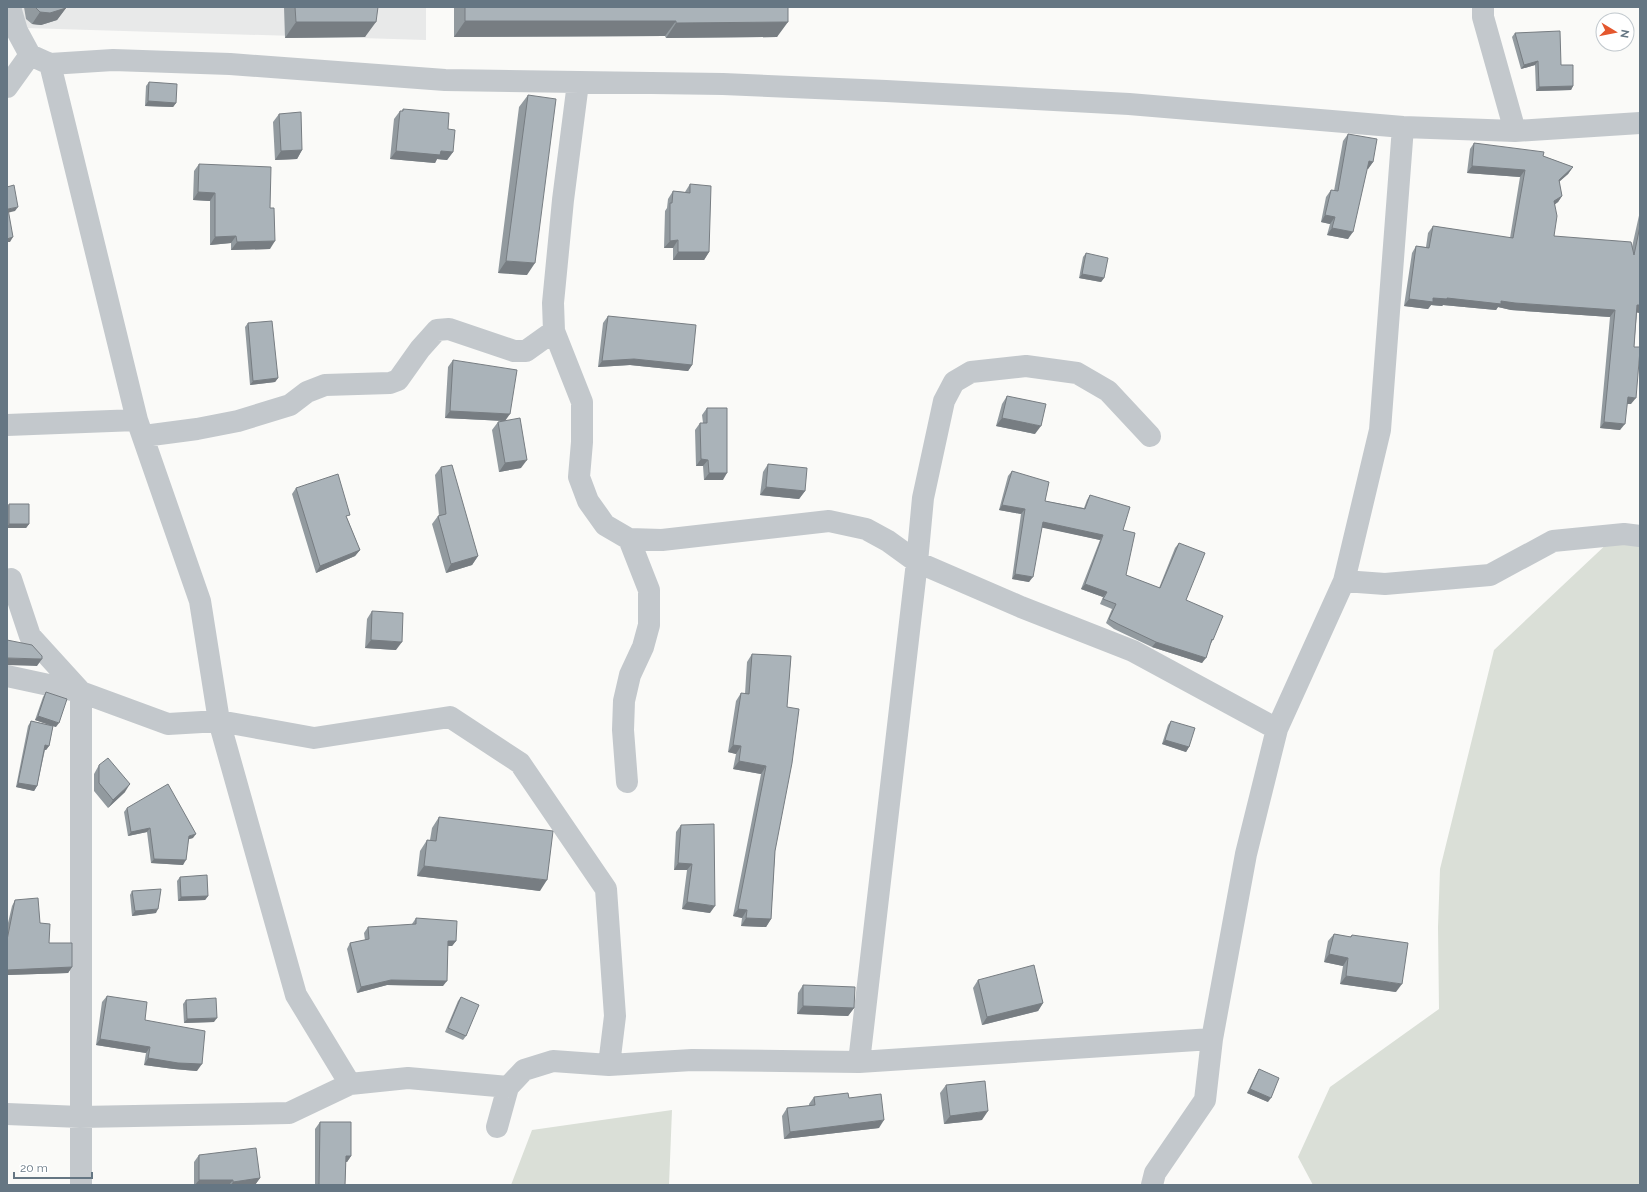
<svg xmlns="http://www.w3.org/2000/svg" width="1647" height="1192" viewBox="0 0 1647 1192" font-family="Raleway,sans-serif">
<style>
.built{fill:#e8e9e9}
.green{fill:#dadfd7}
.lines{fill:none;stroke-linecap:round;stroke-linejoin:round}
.minor{stroke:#c3c8cc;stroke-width:22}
.wall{fill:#929a9f}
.shaded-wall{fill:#777d82}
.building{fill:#aab3b9;stroke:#777d82}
</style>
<rect width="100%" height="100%" fill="#fafaf8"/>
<!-- built -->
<path class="built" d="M19 7H426V40L25 28Z"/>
<!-- green -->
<path class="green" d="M1640 539V1185H1313L1298 1157 1330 1087 1439 1009 1438 927 1440 869 1494 650 1611 540Z
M672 1110 669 1185H511L532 1130Z"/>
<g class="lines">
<!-- minor -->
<path class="minor" d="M10 7 17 31 30 55 50 64 113 60 230 64 445 80 723 84 886 91 1129 104 1403 127 1515 131 1640 123
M1483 7V17L1515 131
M50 64 137 420 200 601 219 721 296 995 350 1084
M578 83 563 200 553 303 554 331 582 402V442L579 477 588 501 605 525 629 539 662 540 829 521 866 529 888 541 917 562 1021 607 1133 651 1277 729
M7 87 30 55
M7 425 137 420
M144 436 197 429 238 421 290 405 307 392 325 385 390 383 398 380 420 349 437 330 449 329 514 351H526L554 331
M1150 436 1108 391 1077 373 1026 366 971 372 954 382 944 401 923 498 917 562 859 1062 1212 1039
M1344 581 1385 584 1490 575 1553 541 1624 534 1640 536
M7 676 81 692 30 636 11 579
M627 782 623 730 624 701 630 675 643 647 649 625V590L629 539
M7 1114 80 1117 289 1113 350 1084 408 1078 508 1087
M497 1127 508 1087 524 1070 553 1061 609 1065 692 1060 859 1062
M81 1185V692L168 724 219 721 314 738 450 717 520 763 606 889 615 1016 609 1065
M1152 1185 1155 1173 1205 1100 1212 1039 1246 854 1277 729 1344 581 1380 430 1403 127"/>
</g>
<!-- wall -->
<path class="wall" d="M24 7H65L66 8 57 20 41 25 32 24 26 19Z
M284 7H378L365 37 285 38Z
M454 7H788L777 37 666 38 665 36 454 37Z
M1515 33 1561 65 1573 86 1571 90 1536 91 1535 65 1521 69 1512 37Z
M149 82 176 103 173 107 145 106 146 86Z
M528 95 527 275 498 273 519 107Z
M403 109 448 129 453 152 447 160 437 159 435 163 390 159 394 119 400 111H402Z
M279 114 302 150 297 159 275 160 273 122Z
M1348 134 1373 162 1368 169H1367L1348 239 1327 235 1330 224 1321 222 1326 197 1331 190 1334 191 1343 141Z
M1474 143 1543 156 1573 167 1568 174 1559 182 1562 196 1558 202 1555 204 1554 236 1632 247 1640 211V313L1637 312 1634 347 1631 404H1627L1620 430 1600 428 1610 317 1511 310 1498 307 1496 310 1443 305 1442 306 1431 305 1428 309 1404 306 1412 253 1416 246 1426 247 1428 233 1433 226 1510 238 1520 177 1467 173 1470 149Z
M199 164 270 208V249L231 250V243L210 245V201L193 200 194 171Z
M690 184 709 252 704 260H673V248H664L665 211 667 208 668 199 673 191 685 192Z
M1086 253 1104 278 1101 282 1079 278 1083 257Z
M608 316 692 365 688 371 630 365 598 367 603 323Z
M248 323 278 378 275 382 250 385 245 327Z
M453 360 505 421 521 468 499 472 492 430 498 422 504 421 445 418 448 367Z
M1007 396 1035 434 996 426 1002 404Z
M707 408 723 480H704L703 466H696L695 430 700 423H703L702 415Z
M768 464 805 491 799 499 760 495 763 472Z
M441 467 478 556 472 565 446 573 432 524 438 516H439L435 475Z
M1012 471 1045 501 1084 508 1087 500 1090 495 1123 530 1126 575 1159 588 1175 548 1179 543 1186 600 1213 640 1210 645 1202 663 1152 647 1114 629 1106 623 1112 609 1100 604 1103 597 1081 589 1100 540 1042 527 1029 582 1012 579 1021 514 999 510 1008 476Z
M296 488 347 518 360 550 355 556 316 573 292 494Z
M9 504 29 524 26 528H7V507Z
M372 611 396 650 365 648 367 619Z
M752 654 791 656 775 851 771 919 766 927 741 926 742 918 733 916 761 774 733 769 736 754 728 752 736 701 741 693 745 694 747 662Z
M46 692 56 727 53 726 49 746 46 750H45L37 786 34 791 16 787 28 726 31 721 49 725 35 720 43 697Z
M1171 721 1189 747 1186 752 1162 744 1168 725Z
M99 765 125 792 108 808 94 791V774Z
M127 808 193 838 188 839 183 865 151 863 147 832 128 836 124 812Z
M439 817 540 891 417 876 420 851 427 840H430L432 828Z
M681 825 710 913 682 909 687 870H674L676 832Z
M180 877 208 896 205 900 178 901 177 881Z
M132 891 156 913 132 916 130 895Z
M15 900 40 923 49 943 72 967 68 973 7 975V927L12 906Z
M416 918 456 941 452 946H448L443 986 387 985 357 993 347 949 350 943 365 940 364 933 368 927 412 925V924Z
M1334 934 1350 937 1352 935 1396 992 1340 984 1343 966 1324 962 1328 941Z
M978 980 1043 1003 1038 1011 982 1025 973 988Z
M803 985 854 1008 848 1016 797 1014 798 993Z
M107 996 145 1020 197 1071 174 1069 144 1065 146 1053 96 1045 102 1002Z
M461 997 466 1036 463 1040 445 1032 458 1001Z
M186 1000 214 1022 184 1023 183 1004Z
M1259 1069 1268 1102 1247 1093 1256 1074Z
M946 1085 982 1120 944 1124 940 1093Z
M814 1097 849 1098 879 1128 784 1139 782 1116 787 1108 809 1106V1104Z
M320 1122 351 1156 347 1162H346L345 1185H315V1129Z
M199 1155 260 1178 255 1185H194V1162Z"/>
<!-- shaded-wall -->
<path class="shaded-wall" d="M66 8 57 20 41 25 32 24 40 12Z
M465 21H676L665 36 454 37Z
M296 22H376L365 37 285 38Z
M788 22 777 37 666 38 676 23Z
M1538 61 1535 65 1521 69 1524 65Z
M1573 86 1571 90 1536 91 1539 87Z
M148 101 176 103 173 107 145 106Z
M302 150 297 159 275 160 281 151Z
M396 151H441L453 152 447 160 437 159 435 163 390 159Z
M1369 161 1373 162 1368 169 1364 168Z
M1472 166 1525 170 1520 177 1467 173Z
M1573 167 1568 174 1554 186 1559 180Z
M198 192 215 193 210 201 193 200Z
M1562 196 1558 202 1550 208 1554 201Z
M18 207 15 211 7 213 8 209Z
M1325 215 1335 217 1330 224 1321 222Z
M1332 228 1353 232 1348 239 1327 235Z
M236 236 231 243 210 245 215 237Z
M13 237 10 242H7V239Z
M678 240 673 248H664L670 241Z
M275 241 270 249 231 250 237 242Z
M678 252H709L704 260H673Z
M506 261 535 263 527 275 498 273Z
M1082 274 1104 278 1101 282 1079 278Z
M1433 298H1447L1501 301 1615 310 1610 317 1511 310 1498 307 1496 310 1443 305 1442 306 1431 305 1428 309 1404 306 1409 299Z
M1637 305H1640V313L1632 312Z
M634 359 692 365 688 371 630 365 598 367 602 361Z
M278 378 275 382 250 385 253 381Z
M1628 397 1636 398 1631 404H1623Z
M450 411 510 414 505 421 445 418Z
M1002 418 1041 426 1035 434 996 426Z
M1604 422 1625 424 1620 430 1600 428Z
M701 459 708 460 703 466H696Z
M527 460 521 468 499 472 505 463Z
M709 473H727L723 480H704Z
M766 487 805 491 799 499 760 495Z
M1002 505 1025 509 1021 514 999 510Z
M1043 522 1103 535 1100 540 1039 527Z
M9 524H29L26 528H7V526Z
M360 550 355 556 316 573 320 566Z
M478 556 472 565 446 573 451 564Z
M1015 574 1033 577 1029 582 1012 579Z
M1085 584 1107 592 1103 597 1081 589Z
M371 640 402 642 396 650 365 648Z
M1156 642 1206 658 1202 663 1152 647Z
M7 658 42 659 37 666 7 665Z
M38 716 59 723 56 727 35 720Z
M1165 740 1189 747 1186 752 1162 744Z
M45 745 49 746 46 750H43Z
M733 745 741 746 736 754 728 752Z
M739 761 766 766 761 774 733 769Z
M18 783 37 786 34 791 16 787Z
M130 784 125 792 108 808 113 800Z
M150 828 147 832 128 836 131 832Z
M196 834 193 838 186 840 189 836Z
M154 859 186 860 183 865 151 863Z
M678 863 692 864 687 870H674Z
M424 866 547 880 540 891 417 876Z
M208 896 205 900 178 901 181 897Z
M687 902 715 906 710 913 682 909Z
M158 909 156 913 132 916 135 911Z
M738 909 747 910 742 918 733 916Z
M746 918 771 919 766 927 741 926Z
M448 941H456L452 946H445Z
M1329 954 1348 958 1343 966 1324 962Z
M72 967 68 973 7 975V970Z
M1346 976 1402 984 1396 992 1340 984Z
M391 980 447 981 443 986 387 985 357 993 361 987Z
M1043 1003 1038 1011 982 1025 987 1017Z
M803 1006 854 1008 848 1016 797 1014Z
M217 1018 214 1022 184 1023 187 1019Z
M100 1039 150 1047 146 1053 96 1045Z
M148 1058 202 1064 197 1071 174 1069 144 1065Z
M1250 1089 1271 1098 1268 1102 1247 1093Z
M988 1111 982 1120 944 1124 950 1116Z
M884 1120 879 1128 784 1139 790 1132Z
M346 1156H351L347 1162H341Z
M260 1178 255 1185H231L233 1182Z
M199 1180H233L229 1185H195Z"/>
<!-- building -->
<path class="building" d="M35 7H65L66 8 50 13 40 12Z
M295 7H378L376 22H296Z
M465 7H788V22L676 23V21H465Z
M1560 31 1561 65H1573V86L1539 87 1538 61 1524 65 1515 33Z
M149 82 177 84 176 103 148 101Z
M528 95 556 99 535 263 506 261Z
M403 109 449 113 448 129 455 130 453 152 441 151 440 155 396 151 400 111H403Z
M301 112 302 150 281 151 279 114Z
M1348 134 1377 139 1373 162 1369 161 1353 232 1332 228 1335 217 1325 215 1331 190 1338 191Z
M1474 143 1544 152 1543 156 1573 167 1559 180 1562 196 1554 201 1557 216 1554 236 1631 242 1634 255 1640 226V305H1637L1634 347H1640V350L1636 398 1628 397 1625 424 1604 422 1615 310 1515 303 1501 301V304L1447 298V299L1433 298V302L1409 299 1416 246 1429 248 1433 226 1513 238 1525 170 1472 166Z
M199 164 271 167 270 208H274L275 241 237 242 236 236 215 237V193L198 192Z
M690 184 711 186 709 252H678V240L670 241V203H672L673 191 690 193Z
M14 185 18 207 8 209 13 237 7 239V187Z
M1086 253 1108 258 1104 278 1082 274Z
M608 316 696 325 692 365 634 359 602 361Z
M272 321 278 378 253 381 248 323Z
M453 360 517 370 510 414 450 411Z
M1007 396 1046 404 1041 426 1002 418Z
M707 408H727V473H709L708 460 701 459 700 423H707Z
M520 418 527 460 505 463 498 422Z
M768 464 807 468 805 491 766 487Z
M452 465 478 556 451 564 438 516 446 514 441 467Z
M1012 471 1049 482 1045 501 1085 509 1090 495 1130 507 1123 530 1135 533 1126 575 1160 588 1179 543 1205 553 1186 600 1223 616 1213 640 1212 639 1206 658 1156 642 1118 624 1109 619 1116 604 1103 599 1107 592 1085 584 1103 535 1043 522 1033 577 1015 574 1025 509 1002 505Z
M338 474 350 515 346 516 360 550 320 566 296 488Z
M9 504H29V524H9Z
M372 611 403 613 402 642 371 640Z
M7 640 32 645 42 656V659L7 658Z
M752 654 791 656 787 707 799 709 792 763 775 851 771 919 746 918 747 910 738 909 766 766 739 761 741 746 733 745 741 693 749 694Z
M46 692 67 699 59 723 38 716Z
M31 721 53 726 49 746 45 745 37 786 18 783Z
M1171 721 1195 728 1189 747 1165 740Z
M108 758 130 784 113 800 99 783V765Z
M168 784 196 834 189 836 186 860 154 859 150 828 131 832 127 808Z
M439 817 553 831 547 880 424 866 427 840 436 841Z
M714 824 715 906 687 902 692 864 678 863 681 825Z
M207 875 208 896 181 897 180 877Z
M161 889 158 909 135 911 132 891Z
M38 898 40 923 50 924 49 943H72V967L7 970V940L15 900Z
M416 918 457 921 456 941H448L447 981 391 980 361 987 350 943 369 939 368 927 416 924Z
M1334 934 1351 937 1352 935 1408 943 1402 984 1346 976 1348 958 1329 954Z
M1034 965 1043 1003 987 1017 978 980Z
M803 985 855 987 854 1008 803 1006Z
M107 996 147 1002 145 1020 205 1031 202 1064 178 1063 148 1058 150 1047 100 1039Z
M461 997 479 1005 466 1036 448 1028Z
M216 998 217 1018 187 1019 186 1000Z
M1259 1069 1279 1078 1271 1098 1250 1089Z
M985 1081 988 1111 950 1116 946 1085Z
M848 1093 849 1098 881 1094 884 1120 790 1132 787 1108 815 1105 814 1097Z
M320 1122H351V1156H346L345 1185H319Z
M256 1148 260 1178 233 1182V1180H199V1155Z"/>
<!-- border -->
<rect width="1647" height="1192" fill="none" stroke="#657683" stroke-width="16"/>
<!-- north arrow -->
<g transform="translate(1615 32) rotate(100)"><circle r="19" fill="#ffffff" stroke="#c1c8cd"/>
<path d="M0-3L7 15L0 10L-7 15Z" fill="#e4572e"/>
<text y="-6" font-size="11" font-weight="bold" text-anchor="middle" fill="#657683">N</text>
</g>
<!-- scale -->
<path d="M14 1172v6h78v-6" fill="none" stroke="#657683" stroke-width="2"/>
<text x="20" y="1172" font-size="12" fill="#657683" stroke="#ffffff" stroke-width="3" paint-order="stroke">20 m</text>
</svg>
